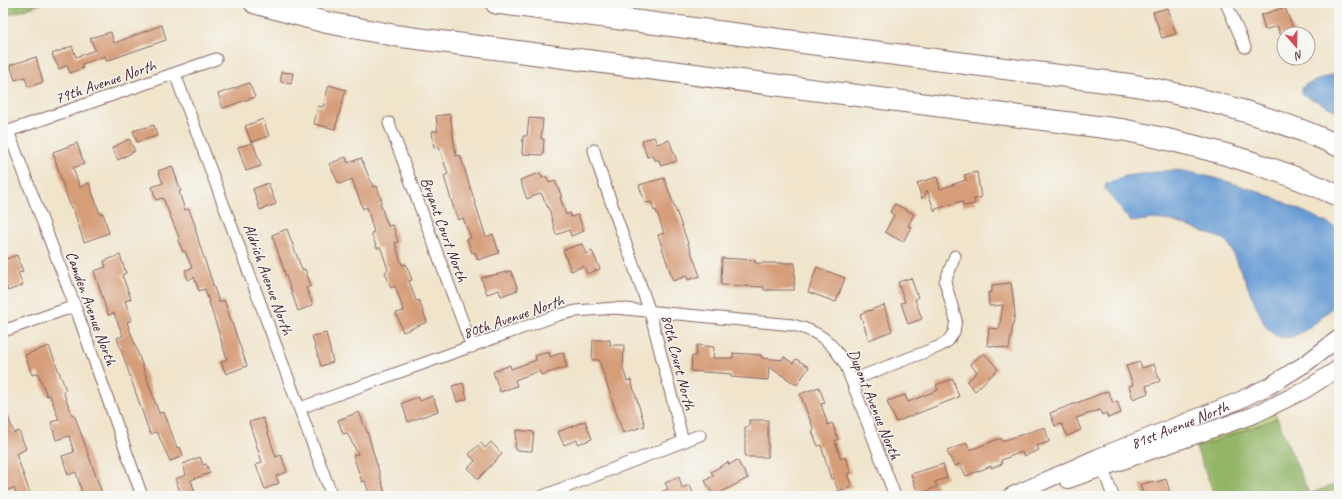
<svg xmlns="http://www.w3.org/2000/svg" width="1342" height="499" viewBox="0 0 1342 499" font-family="Caveat,sans-serif">
<style>
.green{fill:#bad378;stroke:#827952}
.forest{fill:#93b568;stroke:#6e6a4a}
.water{fill:#699cd4;stroke:#5a5e80}
.building{fill:#d69d79}
.lines{fill:none;stroke-linecap:round;stroke-linejoin:round}
.street-casing{stroke:#846463;stroke-width:13}
.secondary-casing{stroke:#846463;stroke-width:18}
.highway-casing{stroke:#846463;stroke-width:23}
.street{stroke:#fff;stroke-width:11}
.secondary{stroke:#fff;stroke-width:16}
.highway{stroke:#fff;stroke-width:21}
.labels{text-anchor:middle;stroke-width:3;stroke-linejoin:round;paint-order:stroke}
.street-label{font-size:16px;fill:#4a1f2b;stroke:#f6f6f2}
</style>
<rect width="100%" height="100%" fill="#f6f6f2"/>
<filter id="ink" filterUnits="userSpaceOnUse"><feTurbulence type="fractalNoise" baseFrequency=".025" numOctaves="2"/><feDisplacementMap in="SourceGraphic" scale="8" xChannelSelector="R" yChannelSelector="G"/><feConvolveMatrix kernelMatrix="1 2 1 2 8 2 1 2 1" color-interpolation-filters="sRGB"/></filter>
<filter id="wash" filterUnits="userSpaceOnUse"><feTurbulence type="fractalNoise" baseFrequency=".012" numOctaves="4" result="noise"/><feDisplacementMap in="SourceGraphic" scale="16" xChannelSelector="R" yChannelSelector="G"/><feGaussianBlur stdDeviation="0.9" result="paint"/><feColorMatrix in="noise" values="0 0 0 0 0 0 0 0 0 0 0 0 0 0 0 0 0 1.4 0 .05"/><feComposite in="paint" operator="in"/></filter>
<g filter="url(#wash)">
<rect width="100%" height="100%" fill="#f0e4cb"/>
<!-- green -->
<path class="green" d="M1274 411 1277 418 1196 448 1193 441Z"/>
<!-- forest -->
<path class="forest" d="M3 3H44L3 17Z
M1277 418 1309 494 1339 483V496H1215L1196 448Z"/>
<!-- water -->
<path class="water" d="M1339 72V112L1302 94V88L1305 85Z
M1173 170C1189 171 1202 175 1218 179 1261 190 1300 209 1339 229V301C1319 320 1283 360 1263 321L1230 246 1224 239 1172 221 1153 219 1131 222 1105 189 1106 184 1125 176Z"/>
<g id="blocks">
<!-- building -->
<path class="building" d="M1285 7 1295 34H1280L1277 26 1265 30 1261 15Z
M1168 8 1176 34 1162 38 1153 12Z
M162 25 166 40 106 61 105 56 82 64 83 68 70 73 67 65 59 69 52 54 72 46 76 57 95 50 90 38 111 32 114 43Z
M36 57 43 82 28 87 25 77 15 80 10 65Z
M281 72 293 73 291 84 281 82Z
M249 83 255 97 223 108 218 94Z
M329 85 346 90 335 129 314 124 318 106 323 107Z
M450 114 456 156 460 155 486 237 493 234 499 253 478 260 475 252 472 253 467 239 471 238 463 218 458 220 452 203 444 176 448 174 439 147 434 148 432 131H438L436 116Z
M529 118 543 119 541 139H544L543 155 522 154 523 136H527Z
M263 119 269 136 251 142 245 126Z
M154 125 157 136 137 142 133 131Z
M654 137 657 144 669 140 677 161 661 166 659 160H654L652 155 647 157 642 140Z
M129 139 135 151 118 160 112 148Z
M77 143 84 164 73 168 80 187 89 183 100 214 103 213 109 233 84 242 73 208H71L63 185 53 152Z
M253 143 261 166 246 171 238 147Z
M346 157 348 163 361 158 373 187 377 186 382 202 380 203 388 226 393 225 398 242 395 243 402 265 406 264 412 280 409 281 416 301 419 300 427 322 403 332 396 313 404 311 395 286 391 288 385 272 388 270 381 248H377L371 233 374 232 367 207 363 209 352 179 339 184 329 164Z
M172 166 181 191 179 192 185 210 189 209 196 228H195L200 246 219 302 224 300 247 366 226 374 221 362 227 359 205 289 199 291 194 277 188 280 185 270 192 268 185 251 183 252 178 240H180L163 198 156 200 152 187 163 183 158 171Z
M977 172 981 198 974 199 975 204 963 206 962 201 936 209 935 212 927 190 922 199 917 183 937 177 940 189 966 180 964 175Z
M540 173 542 178 547 177 549 183 555 181 562 197H560L566 215 570 213 571 217 578 215 584 231 571 236 569 230 556 235 550 212 541 193 527 199 520 180Z
M664 178 700 276 688 280 687 276 673 281 658 235 664 233 656 210 654 211 651 202 645 203 639 185Z
M268 183 276 204 260 210 253 189Z
M895 204 914 214 908 226 911 227 903 242 885 232 894 215 890 212Z
M287 229 302 270 305 269 311 286 306 288 313 305 298 311 272 235Z
M582 244 586 254 592 251 600 269 587 274 584 266 571 271 563 250Z
M17 255 23 272 18 273 23 285 8 291 3 278V260Z
M120 255 126 273 122 275 131 299 125 301 132 320 127 322 159 413 164 412 177 448 180 447 183 456 170 461 157 432 150 434 117 338 123 336 114 313 108 315 94 271 106 267 104 261Z
M722 258 755 260V263H795L794 290H764V287L721 285Z
M817 267 845 278 836 302 808 292Z
M511 271 518 290 501 296 499 290 487 294 481 278Z
M911 278 918 298 915 300 922 319 908 324 901 303 905 302 898 282Z
M1011 283 1015 313 1009 349 987 345 989 328 999 329 1003 305 989 306 988 293 992 292V285Z
M884 305 892 331 869 340 860 314Z
M326 333 333 362 321 366 312 336Z
M593 340H610V345H624L623 368 627 381 631 380 645 426 623 433 599 360H592Z
M697 345 714 347 713 358H733V353L761 355 762 358 782 360 784 357 793 363 796 359 809 367 797 385 769 367 768 380 731 377V374L691 371 692 356H696Z
M49 346 66 390 63 391 72 415 74 414 103 496H83L76 472 68 475 62 456 74 452 69 436 56 440 51 422 59 420 50 395 47 396 38 373 32 375 25 355Z
M549 352 550 357 563 352 567 367 541 375 539 371 515 380 517 386 500 392 493 372 510 365 511 369 536 360 535 356Z
M984 353 998 369 975 391 967 382 977 372 970 364Z
M1140 362 1142 368 1154 364 1160 381 1146 386 1148 393 1133 399 1129 386 1133 385 1126 366Z
M953 379 959 397 896 422 887 401 905 395 908 402 938 390 936 385Z
M463 383 467 399 457 402 452 386Z
M819 387 825 403 821 404 828 425 832 423 838 439 835 441 841 459 845 457 851 473 847 474 852 487 838 491 834 478 831 479 821 445 818 446 812 431 814 430 800 394Z
M1108 391 1113 403 1117 401 1121 413 1108 418 1106 413 1102 415 1100 410 1076 418 1081 430 1067 436 1062 424 1055 426 1050 413Z
M433 396 438 411 408 422 402 403 418 397 420 401Z
M4 406 14 433 19 431 26 449 16 454 31 496H17L14 488 7 490 3 478Z
M359 412 368 434 386 496H370L365 481 362 482 353 455 358 454 347 433 343 434 338 420Z
M263 418 276 457 281 455 287 472 276 476 279 483 265 489 256 465 262 462 249 422Z
M749 420H768V457H745V427H749Z
M585 421 592 439 578 444 577 440 564 445 558 432Z
M1045 427 1049 442 1037 446 1039 450 1024 456 1022 452 1001 460 1002 464 991 468V466L966 476 960 464 954 466 947 451 967 443 970 450 1001 438 1002 441Z
M516 430 534 432 532 451 515 450Z
M491 442 502 454 478 479 468 468 475 461 469 454 481 443 485 448Z
M200 457 203 465 206 464 210 473 191 480 196 496H182L175 479 186 475 183 464Z
M737 460 748 478 714 496 705 481 714 475 711 472 728 462 729 465Z
M943 464 947 478 935 482 937 487 918 494 911 474Z
M679 477 682 488 690 485 694 496H652L668 489 665 483Z
M1166 479 1171 496H1144L1140 485 1153 481 1154 483Z"/>
</g>
</g>
<g filter="url(#ink)">
<use href="#blocks" fill-opacity="0" stroke="#846463" stroke-width="1"/>
<g class="lines">
<defs>
<path id="street" d="M1226 3 1245 47
M175 74 332 496
M389 123 472 347
M8 131 75 306 142 496
M3 133 216 59
M594 150 599 168 650 312 683 441
M3 331 75 306
M852 380 938 347 948 341 954 332 956 320 945 282 955 256
M300 408 558 315 576 311 615 308 793 325C821 332 832 342 846 366L895 496
M1100 461 1113 496
M543 496 700 435"/>
<g id="secondary">
<path d="M1068 480 1254 415 1305 390 1339 368"/>
<path id="s1" d="M1011 496 1098 457 1238 401 1269 386 1305 364 1339 338"/>
</g>
<path id="highway" d="M255 3 324 22 398 36 1124 130C1201 146 1267 163 1339 196
M496 3 1133 85C1204 98 1273 116 1339 146"/>
</defs>
<!-- street casing -->
<use href="#street" class="street-casing"/>
<!-- secondary casing -->
<use href="#secondary" class="secondary-casing"/>
<!-- highway casing -->
<use href="#highway" class="highway-casing"/>
<!-- street -->
<use href="#street" class="street"/>
<!-- secondary -->
<use href="#secondary" class="secondary"/>
<!-- highway -->
<use href="#highway" class="highway"/>
</g>
</g>
<g class="labels">
<!-- street labels -->
<g class="street-label">
<text transform="translate(105 81) rotate(-19)" y="6">79th Avenue North</text>
<text transform="translate(445 229) rotate(70)" y="6">Bryant Court North</text>
<text transform="translate(269 279) rotate(70)" y="6">Aldrich Avenue North</text>
<text transform="translate(92 308) rotate(70)" y="6">Camden Avenue North</text>
<text transform="translate(513 316) rotate(-19)" y="6">80th Avenue North</text>
<text transform="translate(679 362) rotate(76)" y="6">80th Court North</text>
<text transform="translate(875 404) rotate(68)" y="6">Dupont Avenue North</text>
<text dy="6" stroke="none"><textPath href="#s1" startOffset="183">81st Avenue North</textPath></text>
</g>
</g>
<!-- margin -->
<rect width="1342" height="499" fill="none" stroke="#f6f6f2" stroke-width="16"/>
<!-- north arrow -->
<g transform="translate(1296 46) rotate(160)"><circle r="19" fill="#f6f6f2" stroke="#b1a0a2"/>
<path d="M0-3L7 15L0 10L-7 15Z" fill="#d1495b"/>
<text y="-6" font-size="11" font-weight="bold" text-anchor="middle" fill="#4a1f2b">N</text>
</g>
</svg>
